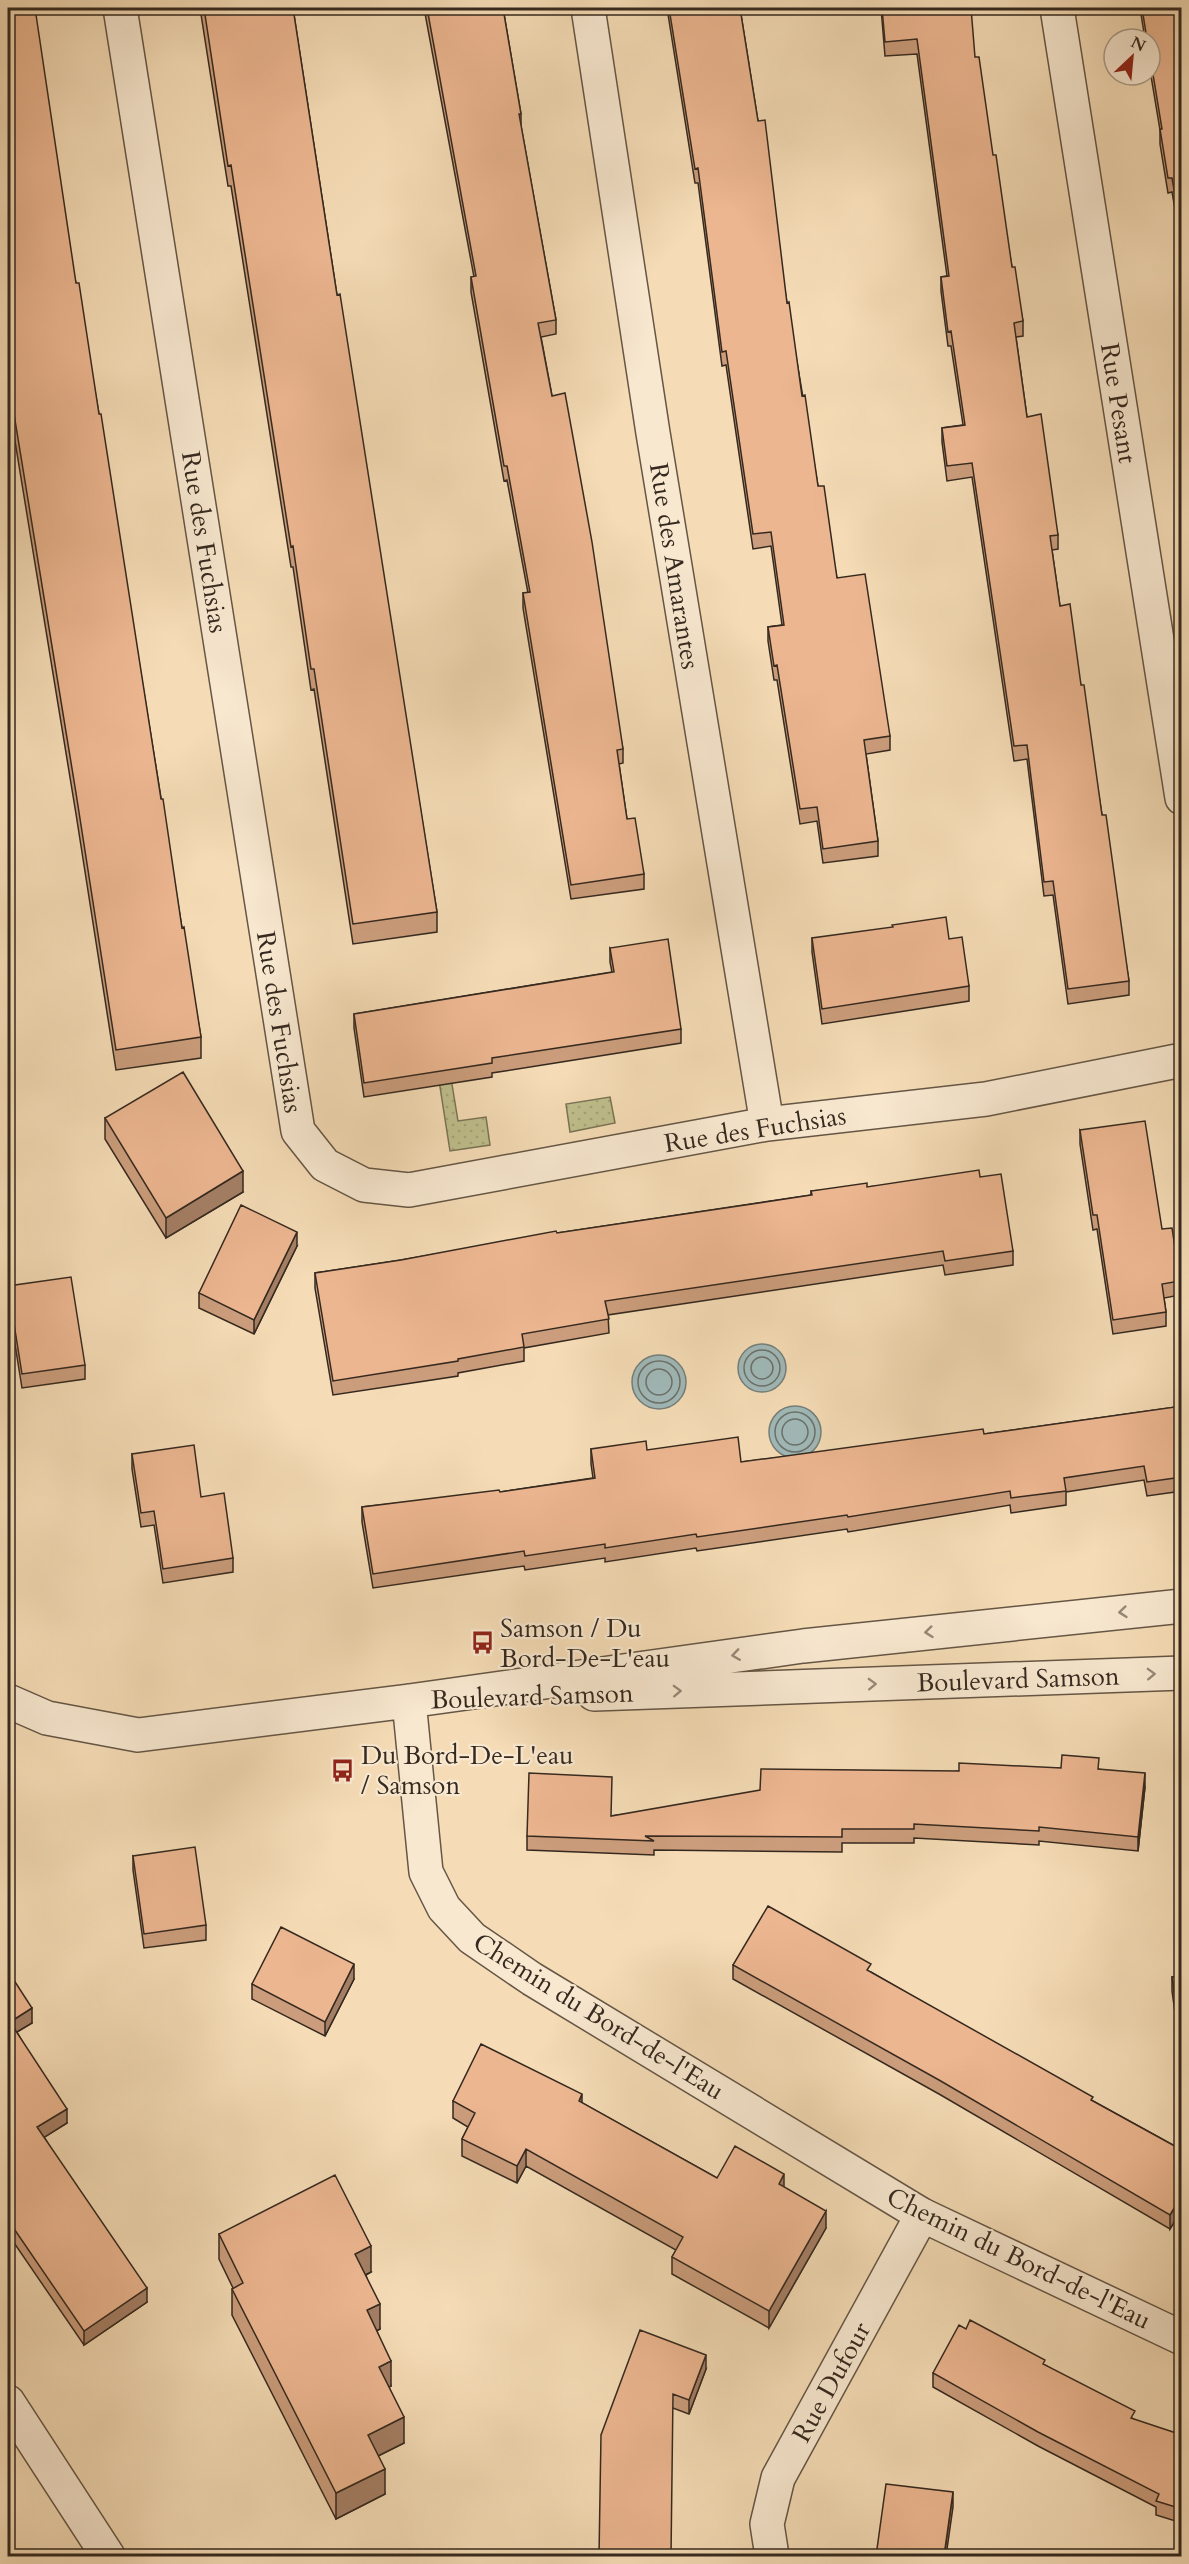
<svg xmlns="http://www.w3.org/2000/svg" width="1189" height="2564" viewBox="0 0 1189 2564" font-family="Cardo,serif">
<style>
.grass{fill:url(#grass-dots);stroke:#7a7456;stroke-width:1.5}
.water{fill:#a0b9b8;stroke:#757f7b;stroke-width:1.5}
.lines{fill:none;stroke-linecap:round;stroke-linejoin:round}
.shore{stroke:#6a716c;stroke-width:1.5}
.minor-casing{stroke:#655645;stroke-width:36}
.tertiary-casing{stroke:#655645;stroke-width:36}
.minor{stroke:#f8e8d0;stroke-width:33}
.tertiary{stroke:#f8e8d0;stroke-width:33}
.wall{fill:#cb9d7c;stroke:#35291f;stroke-width:1.5}
.shaded-wall{fill:#a57f65;stroke:#35291f;stroke-width:1.5}
.building{fill:#ecb690;stroke:#35291f;stroke-width:1.5}
.oneway{stroke:#968878}
.labels{text-anchor:middle;stroke-width:4.5;stroke-linejoin:round;paint-order:stroke}
.street-label{font-size:26px;fill:#35291f;stroke:#f8e8d0}
.poi-label{font-size:26px;fill:#35291f;stroke:#f8e8d0;text-anchor:start}
</style>
<defs>
<pattern id="grass-dots" width="8" height="8" patternUnits="userSpaceOnUse" patternTransform="scale(1.5)"><rect width="8" height="8" fill="#bfbf8c"/><path d="M2 2h.1M6 6h.1" fill="none" stroke="#a5a478" stroke-width="1.8" stroke-linecap="round"/></pattern>
</defs>
<rect width="100%" height="100%" fill="#f5dcb6"/>
<filter id="stains"><feTurbulence type="fractalNoise" baseFrequency=".00333" numOctaves="4"/><feColorMatrix values="0 0 0 0 .2 0 0 0 0 .09 0 0 0 0 .02 0 0 0 .5 -.17"/></filter>
<radialGradient id="worn" r=".72"><stop offset=".6" stop-color="#630" stop-opacity="0"/><stop offset="1" stop-color="#630" stop-opacity=".3"/></radialGradient>
<!-- grass -->
<path class="grass" d="M450 1072 458 1121 486 1117 490 1145 450 1151 438 1074Z
M610 1097 615 1123 570 1132 566 1104Z"/>
<!-- water -->
<path class="water" d="M738 1368a24 24 0 1 1 48 0a24 24 0 1 1-48 0Z
M632 1382a27 27 0 1 1 54 0a27 27 0 1 1-54 0Z
M769 1432a26 26 0 1 1 52 0a26 26 0 1 1-52 0Z"/>
<g class="lines">
<!-- shore -->
<path class="shore" d="M744 1368a18 18 0 1 1 36 0a18 18 0 1 1-36 0Z
M751 1368a11 11 0 1 1 22 0a11 11 0 1 1-22 0Z
M638 1382a21 21 0 1 1 42 0a21 21 0 1 1-42 0Z
M646 1382a13 13 0 1 1 26 0a13 13 0 1 1-26 0Z
M775 1432a20 20 0 1 1 40 0a20 20 0 1 1-40 0Z
M782 1432a13 13 0 1 1 26 0a13 13 0 1 1-26 0Z"/>
<defs>
<path id="minor" d="M120 8 298 1131 325 1165 364 1185 409 1190 767 1124 986 1099 1182 1060
M588 8 653 433 767 1124
M1057 8 1182 798
M8 2402 108 2556
M772 2556 767 2524 778 2478 922 2215"/>
<path id="tertiary" d="M594 1694 1182 1673
M8 1701 47 1718 138 1735 409 1701 803 1646 1182 1606
M409 1701 426 1872 444 1908 472 1938 532 1979 922 2215 1182 2338"/>
</defs>
<!-- minor casing -->
<use href="#minor" class="minor-casing"/>
<!-- tertiary casing -->
<use href="#tertiary" class="tertiary-casing"/>
<!-- minor -->
<use href="#minor" class="minor"/>
<!-- tertiary -->
<use href="#tertiary" class="tertiary"/>
</g>
<!-- wall -->
<path class="wall" d="M8 8 76 283 99 414 182 928 201 1037V1058L116 1070 76 814 13 429H10L8 413Z
M200 8H293L337 295 437 912V932L353 944 314 689 311 690 293 567H291L231 186H228Z
M424 8H503L521 114V126L556 320V334L541 337 552 396 623 749V763L619 764 627 819 644 874V889L571 899 523 608V593H528L507 480 504 481 471 292V277H474Z
M667 8H740L787 303 818 486 837 578 890 736V750L866 754 878 841V856L823 863 817 821 800 824 777 680H774L768 641V627L782 625 771 546 753 549 726 365 722 366 698 183H695Z
M881 8 975 57 1012 267 1023 321V336L1016 337 1027 417 1058 535V549L1052 550 1060 606 1081 685 1129 981V995L1068 1004 1053 895 1044 896 1027 759 1014 761 972 477 947 481 942 442V428L963 425 951 346H948L941 291V277L947 276 917 54 885 56Z
M1140 8H1182V248L1172 192 1168 193 1160 144V130L1150 70V39H1145Z
M812 938 949 939 969 986V1001L822 1024 812 952Z
M610 948 681 1029V1043L492 1073V1077L364 1097 354 1028V1014L612 972 610 962Z
M105 1118 243 1192 166 1238 105 1139Z
M1080 1130 1162 1229 1180 1281V1295L1164 1298 1166 1312V1326L1113 1334 1097 1229 1093 1230 1080 1144Z
M980 1177 1013 1251V1265L945 1275 943 1265 608 1315 609 1333 524 1348V1361L458 1373V1376L333 1395 315 1288V1273L401 1260 557 1233 811 1195V1191L867 1187Z
M297 1246 254 1334 199 1308V1293Z
M8 1286 85 1365V1379L22 1388 8 1301Z
M1182 1406V1491L1147 1496 1144 1480 1066 1492V1505L1011 1513 1010 1505 848 1532 847 1529 697 1551 696 1548 605 1562V1558L525 1570 524 1566 373 1588 362 1522V1507L500 1492 593 1478 591 1464V1449L647 1450 741 1462 984 1434Z
M132 1454 201 1497 233 1558V1572L163 1583 154 1525 141 1527 132 1469Z
M1061 1768 1099 1769 1145 1787 1138 1851 1039 1841V1845L914 1838V1843H842V1852L654 1850V1855L527 1850V1836L611 1816 959 1771Z
M133 1856 206 1925V1940L144 1948 133 1870Z
M733 1965 871 1972 1093 2101 1182 2150V2209L1170 2229 939 2094 733 1979Z
M8 1971 32 2023 17 2032 67 2123 44 2137 147 2302 84 2345 8 2234Z
M1182 1976V2026L1177 2027 1172 1991V1977Z
M354 1979 325 2036 252 1999V1984Z
M453 2101 582 2103 717 2178 784 2188 826 2228 769 2328 672 2274V2257L676 2250 526 2166 517 2183 462 2156V2139L468 2127 453 2118Z
M219 2234 371 2272 366 2275 380 2329 377 2331 391 2386 389 2387 404 2443 378 2456 385 2494 336 2519 232 2315V2289L233 2288 219 2259Z
M1045 2365 1135 2420 1182 2435V2523L1156 2515V2507L1038 2446 933 2387V2373Z
M706 2369 689 2414 673 2408 601 2435Z"/>
<!-- shaded-wall -->
<path class="shaded-wall" d="M243 1171V1192L166 1238V1218Z
M297 1232V1246L254 1334V1320Z
M1145 1773V1787L1138 1851V1837Z
M354 1964V1979L325 2036V2022Z
M32 2008V2023L10 2036V2022Z
M582 2094V2111L579 2101Z
M67 2109V2123L37 2142V2127Z
M526 2149V2166L517 2183V2166Z
M784 2174V2191L779 2184Z
M1182 2195V2209L1170 2229V2215Z
M826 2211V2228L769 2328V2311Z
M371 2246V2272L355 2280V2254Z
M147 2288V2302L84 2345V2331Z
M380 2304V2329L367 2336V2310Z
M706 2355V2369L689 2414V2400Z
M391 2361V2386L379 2392V2367Z
M404 2417V2443L368 2461V2435Z
M385 2469V2494L336 2519V2493Z
M953 2492V2507L946 2556H944Z"/>
<!-- building -->
<path class="building" d="M8 8H35L76 283H79L99 414H101L161 799H163L182 928 184 927 201 1037 116 1050 76 793 13 408 10 409 8 393Z
M204 8H293L337 295 340 294 437 912 353 924 314 669H311L293 546 291 547 231 165 228 166Z
M427 8H503L521 114H519L556 320 538 323 552 396 565 393 592 542 623 749 617 750 627 819 635 818 644 874 571 885 523 593 530 592 507 466H504L471 277 476 276Z
M669 8H740L758 121 765 120 787 303 789 302 802 396 805 395 818 486H824L837 578 865 574 890 736 864 740 878 841 823 849 817 807 800 809 777 665 774 666 768 627 784 625 771 532 753 534 726 351 722 352 698 168 695 169Z
M882 8H971L975 57H979L993 155H996L1012 267H1015L1023 321 1014 323 1027 417 1041 414 1058 535 1050 536 1060 606 1070 604 1081 685H1084L1102 815H1106L1129 981 1068 989 1053 881 1044 882 1027 745 1014 746 972 463 947 466 942 428 965 425 951 331 948 332 941 277 949 276 917 39 885 42Z
M1142 8H1182V234L1172 178H1168L1160 129H1162L1150 56V39H1147Z
M946 917 949 939 962 937 969 986 822 1009 812 938 893 927 892 925Z
M668 939 681 1029 492 1058V1063L364 1083 354 1014 614 972 610 948Z
M183 1072 243 1171 166 1218 105 1118Z
M1145 1121 1162 1229 1172 1228 1180 1281 1162 1284 1166 1312 1113 1320 1097 1215H1093L1080 1130Z
M979 1170 980 1177 1001 1174 1013 1251 945 1261 943 1251 605 1301 609 1319 522 1334 524 1347 458 1359V1361L333 1381 315 1273 401 1260 556 1231 557 1233 812 1195 811 1191 867 1183V1187Z
M241 1205 297 1232 254 1320 199 1293Z
M71 1277 85 1365 22 1374 8 1286Z
M1182 1406V1477L1147 1482 1144 1466 1064 1478 1066 1491 1011 1498 1010 1491 848 1517 847 1515 697 1537 696 1534 605 1548V1544L525 1556 524 1551 373 1574 362 1507 499 1490 500 1492 595 1478 591 1449 646 1441 647 1450 738 1437 741 1462 983 1429 984 1434Z
M194 1445 201 1497 224 1493 233 1558 163 1569 154 1511 141 1513 132 1454Z
M1062 1755 1099 1758 1098 1769 1145 1773 1138 1837 1039 1827V1831L914 1824V1829H842V1837L645 1836 654 1841 527 1836 529 1773 612 1777 611 1816 760 1790 761 1769 959 1771V1763L1061 1768Z
M195 1847 206 1925 144 1934 133 1856Z
M768 1906 871 1964 867 1970 1093 2097 1091 2100 1182 2150V2195L1170 2215 939 2080 733 1965Z
M281 1927 354 1964 325 2022 252 1984Z
M8 1971 32 2008 10 2022 67 2109 37 2127 147 2288 84 2331 8 2220V2167L10 2165 8 2162Z
M1182 1976V2013H1177L1172 1977Z
M481 2044 582 2094 579 2101 717 2178 735 2146 784 2174 779 2184 826 2211 769 2311 672 2257 683 2237 526 2149 517 2166 462 2139 475 2113 453 2101Z
M335 2175 371 2246 355 2254 380 2304 367 2310 391 2361 379 2367 404 2417 368 2435 385 2469 336 2493 232 2289 243 2283 219 2234Z
M970 2320 1045 2360 1043 2364 1135 2411 1131 2418 1182 2435V2509L1156 2501 1159 2494 1038 2432 933 2373 959 2325 966 2329Z
M640 2330 706 2355 689 2400 673 2394 671 2556H599L601 2435Z
M886 2484 953 2492 944 2556H876Z"/>
<!-- one-way arrows -->
<defs><path id="oneway-chevron" d="M-2-3.5L2.5 0L-2 3.5" fill="none" stroke-width="1.6" stroke-linecap="round" stroke-linejoin="round" transform="scale(1.5)"/></defs>
<g class="oneway">
<use href="#oneway-chevron" transform="translate(1123 1612) rotate(174)"/>
<use href="#oneway-chevron" transform="translate(929 1632) rotate(174)"/>
<use href="#oneway-chevron" transform="translate(736 1655) rotate(172)"/>
<use href="#oneway-chevron" transform="translate(1151 1674) rotate(-2)"/>
<use href="#oneway-chevron" transform="translate(872 1684) rotate(-2)"/>
<use href="#oneway-chevron" transform="translate(677 1691) rotate(-2)"/>
</g>
<!-- icons -->
<defs>
<symbol id="bus-bare" viewBox="-9 -9 18 18"><path d="M-5-6H5V4H4V6H2V4H-2V6H-4V4H-5ZM-3.5-4V0h7V-4ZM-3.5 1.2v1.5H-2V1.2ZM2 1.2v1.5H3.5V1.2Z" fill="#8f2418" stroke="#f8e8d0" stroke-width="2.5" paint-order="stroke"/></symbol>
</defs>
<g fill-rule="evenodd">
<use href="#bus-bare" x="466" y="1626" width="33" height="33"/>
<use href="#bus-bare" x="326" y="1754" width="33" height="33"/>
</g>
<g class="labels">
<!-- street labels -->
<g class="street-label">
<text transform="translate(1119 403) rotate(81)" y="9">Rue Pesant</text>
<text transform="translate(205 542) rotate(81)" y="9">Rue des Fuchsias</text>
<text transform="translate(675 566) rotate(81)" y="9">Rue des Amarantes</text>
<text transform="translate(280 1022) rotate(81)" y="9">Rue des Fuchsias</text>
<text transform="translate(755 1129) rotate(-9)" y="9">Rue des Fuchsias</text>
<text transform="translate(1018 1679) rotate(-2)" y="9">Boulevard Samson</text>
<text transform="translate(532 1696) rotate(-2)" y="9">Boulevard Samson</text>
<text transform="translate(599 2016) rotate(32)" y="9">Chemin du Bord-de-l'Eau</text>
<text transform="translate(1019 2258) rotate(26)" y="9">Chemin du Bord-de-l'Eau</text>
<text transform="translate(831 2382) rotate(-61)" y="9">Rue Dufour</text>
</g>
<!-- poi labels -->
<g class="poi-label">
<text x="500" y="1637">Samson / Du<tspan x="500" dy="30">Bord-De-L'eau</tspan></text>
<text x="361" y="1764">Du Bord-De-L'eau<tspan x="361" dy="30">/ Samson</tspan></text>
</g>
</g>
<!-- margin -->
<rect width="1189" height="2564" fill="none" stroke="#f5dcb6" stroke-width="30"/>
<rect x="9" y="9" width="1171" height="2546" fill="none" stroke="#35291f" stroke-width="3"/>
<rect x="15" y="15" width="1159" height="2534" fill="none" stroke="#35291f" stroke-width="1.5"/>
<!-- north arrow -->
<g transform="translate(1132 57) rotate(26)"><circle r="28" fill="#f8e8d0" stroke="#aa9c89" stroke-width="1.5"/>
<path d="M0-4.5L10 22L0 15L-10 22Z" fill="#8f2418"/>
<text y="-9" font-size="16" font-weight="bold" text-anchor="middle" fill="#35291f">N</text>
</g>
<rect width="100%" height="100%" filter="url(#stains)"/>
<rect width="100%" height="100%" fill="url(#worn)"/>
</svg>
